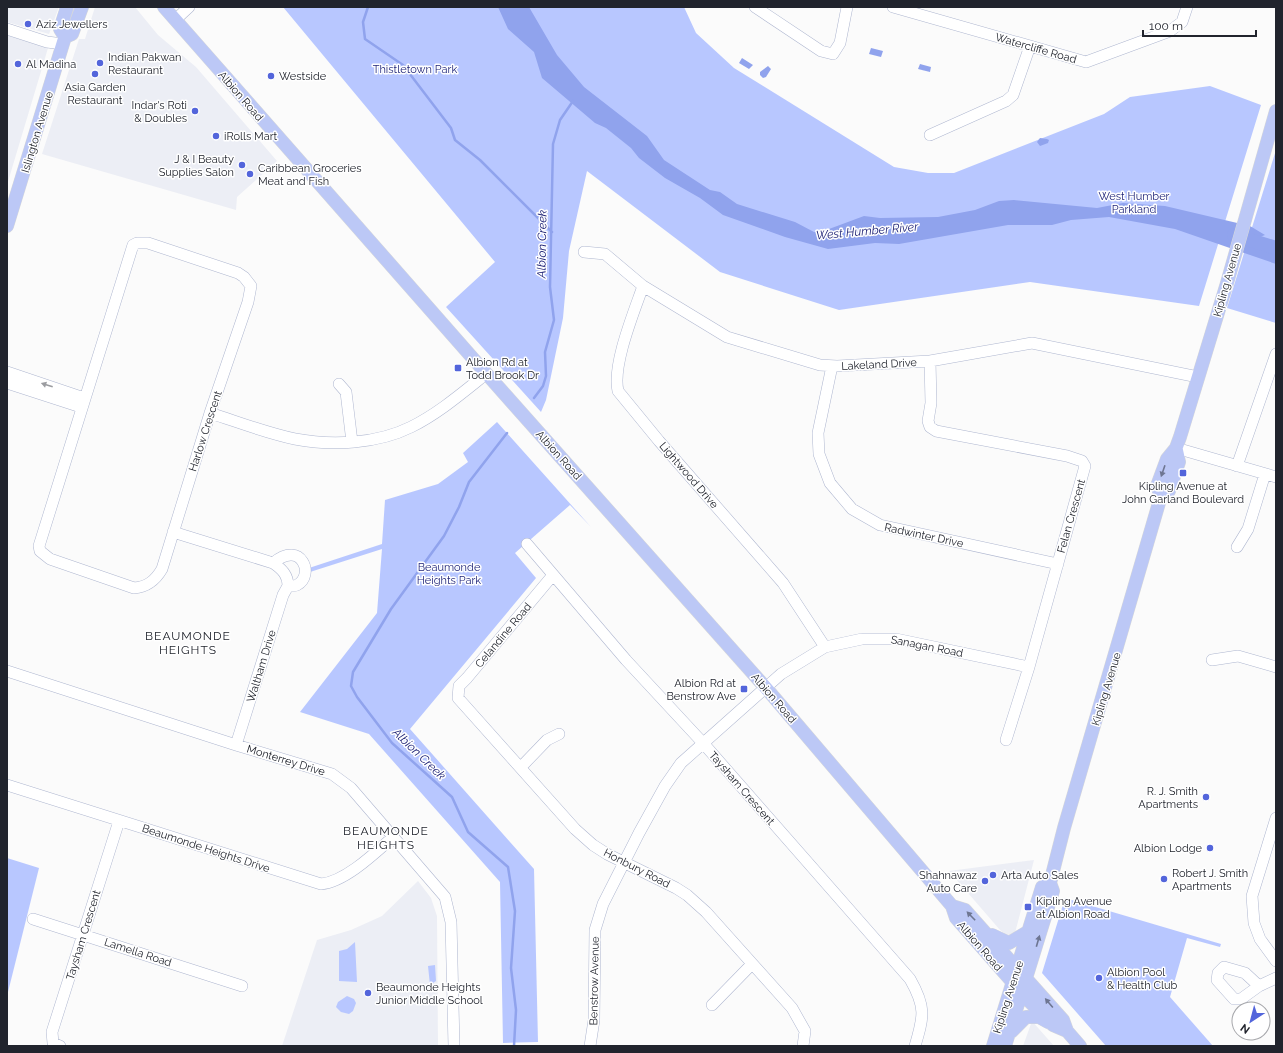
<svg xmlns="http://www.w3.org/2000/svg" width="1283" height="1053" viewBox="0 0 1283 1053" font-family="Raleway,sans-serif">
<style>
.built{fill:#eceef5}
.green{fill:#b8c7ff}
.water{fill:#90a3ed}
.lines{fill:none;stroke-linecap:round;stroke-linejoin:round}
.stream{stroke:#90a3ed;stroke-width:2.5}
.river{stroke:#90a3ed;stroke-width:14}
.minor-casing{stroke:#afb7d0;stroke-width:12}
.major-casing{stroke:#d7d8d9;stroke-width:14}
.minor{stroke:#fff;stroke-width:11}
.major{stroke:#bcc8f6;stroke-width:13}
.oneway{fill:#9b9ca0}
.oneway2{fill:#6e7692}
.poi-dot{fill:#5365db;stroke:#fff;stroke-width:1.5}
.labels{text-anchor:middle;stroke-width:3;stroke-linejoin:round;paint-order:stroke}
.poi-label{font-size:11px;fill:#21242d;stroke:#fff;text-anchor:start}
.street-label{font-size:11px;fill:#21242d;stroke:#fff}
.park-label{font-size:11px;fill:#202579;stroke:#fff}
.water-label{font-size:12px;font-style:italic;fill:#1d2175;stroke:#fff}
.neighbourhood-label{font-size:12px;letter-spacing:1px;fill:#21242d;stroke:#fff}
</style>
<rect width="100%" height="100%" fill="#fbfbfb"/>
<!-- built -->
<path class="built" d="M7 7H59L49 34 7 22Z
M95 7H135L158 35 196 67 277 161 237 197 236 210 42 154 79 39H85Z
M7 35 48 48 7 185Z
M1034 860 1015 933 1011 935H1006L1000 930 949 871Z
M418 881 431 898 437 916 438 1046H282L317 940 351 930 382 916Z
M1032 1021 1054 1046H1023Z"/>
<!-- green -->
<path class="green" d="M283 7H684L696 33 734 68 894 167 928 173H954L1104 114 1130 97 1210 86 1261 105 1199 306 1030 282 839 310 720 272 587 171 569 251 563 318 546 400 541 412 446 307 495 262Z
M1276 150V323L1227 308Z
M497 422 591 527 570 505 515 553 536 578 410 729 534 869 538 1042 503 1043 500 882 369 734 300 712 377 613 382 549 310 572 309 568 382 544 385 500 438 484 468 462 463 453Z
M7 858 39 868 7 996Z
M1065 898 1221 944 1220 947 1187 938 1170 997 1213 1046H1106L1042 973Z
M355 942 357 982 339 981V951L347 949Z
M435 965 436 981 430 985 428 966Z
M347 996 354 999 356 1003 353 1011 349 1014 341 1012 336 1007 338 1002Z"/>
<!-- water -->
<path class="water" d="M498 7H529L557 55 584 87 647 136 664 160 710 190 720 192 737 204 795 222 814 232H821L864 216 880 218 938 217 975 210 999 201 1014 200 1097 208 1123 203 1165 206 1250 226 1265 235 1252 240 1260 247 1276 253V264L1175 229 1109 217 1071 220 1052 225H1008L899 244 875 243 828 249 785 237 723 215 700 198 665 178 639 158 631 148 606 128 595 123 542 78 534 52 508 29Z
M871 48 883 51 881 57 869 54Z
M742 58 753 65 749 69 739 63Z
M920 64 931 67 930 72 918 69Z
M768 66 771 69 766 77 763 78 760 75V72Z
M1040 138 1047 139 1049 140 1048 143 1040 146 1037 142Z"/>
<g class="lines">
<!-- stream -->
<path class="stream" d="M368 7 363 22 365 39 403 65 451 128 455 140 480 160 552 232
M534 398 543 386 546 376 545 352 554 320 550 287 553 144 560 120 573 101
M507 433 469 482 459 507 444 536 391 609 353 672 351 686 357 697 392 743 452 797 468 832 508 867 515 911 511 968 516 1010 514 1046"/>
<!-- river -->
<path class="river" d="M1234 235 1276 248"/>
<defs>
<path id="minor" d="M755 7 821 51 833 54 840 43 847 7
M893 7 1086 62 1170 31 1182 22 1187 7
M175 20 189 7
M7 29 47 42 63 44
M930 135 1006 101 1013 95 1030 46
M137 243H148L238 273 244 277 251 286 248 302 210 413 162 569C155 581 147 587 134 588L50 559 40 551 39 546 133 245Z
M584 252 605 254 643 286 727 337 820 365 837 366 930 361 1032 343 1198 377
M643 286C634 312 612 365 618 391L659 441 783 583 825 647
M930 361 931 403 928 421 930 427 936 431 1067 456 1082 461 1085 466 1029 667 1006 740
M832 366 818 433 819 454 830 483 852 509 880 525 1058 564
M7 372 84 398
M7 383 81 407
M339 384 346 392 352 442
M210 413C238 422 266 433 295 439 332 446 377 444 411 427 439 413 462 393 486 374
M1176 448 1276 477
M1237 466 1276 354
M173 532 273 563C302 539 315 576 297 585 295 586 290 586 288 586L283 595 236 745
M527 544 626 660 703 743 910 979C926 1007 924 1016 915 1046
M1237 547 1248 529 1265 474
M273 563C282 569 288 575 288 586
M553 575 467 678 459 686 458 698 575 829 593 845 607 854 676 888 687 895 706 912 792 1008 805 1031 803 1046
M1212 660 1238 656 1276 667
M7 671 236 745 332 774 351 788 445 897 451 922 454 1046
M521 767 547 740 559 734
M7 785 321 884C345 882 375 853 393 837
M1276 818 1252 896 1254 923 1260 939 1276 961
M33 919 242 986
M1259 986 1245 973 1224 967 1218 973 1217 980 1234 999H1241L1259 986 1276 978
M712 1005 752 964
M60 1046 53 1043 52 1032 119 821
M590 1046 594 1020 595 930 603 904 639 833 665 786 681 763 781 674 825 647 862 639H896L1029 667"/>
<path id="major" d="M164 7 477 363 766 688 952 906 956 918 1029 1001 1053 1025 1067 1031
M65 37 60 29 67 7
M7 226 65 37 72 34 82 7
M1161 496 1169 491 1179 462 1176 448
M952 906 965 910 1063 1020 1067 1031 1080 1046
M992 935 1009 943 1029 931
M1011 1032 1026 1017H1039L1048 1022
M993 1046 1042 887 1050 883
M1005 1046 1053 891 1050 883 1064 828 1161 496 1157 486 1167 459 1176 448 1180 437 1227 283 1276 111"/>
</defs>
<!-- minor casing -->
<use href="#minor" class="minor-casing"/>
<!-- major casing -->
<use href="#major" class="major-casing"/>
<!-- minor -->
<use href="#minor" class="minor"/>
<!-- major -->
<use href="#major" class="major"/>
</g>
<!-- one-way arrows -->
<defs><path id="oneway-solid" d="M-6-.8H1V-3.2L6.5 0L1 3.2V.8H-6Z"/></defs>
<use class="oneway" href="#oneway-solid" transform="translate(47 385) rotate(-162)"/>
<g class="oneway2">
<use href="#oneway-solid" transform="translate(1163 471) rotate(109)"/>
<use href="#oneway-solid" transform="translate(971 916) rotate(-134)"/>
<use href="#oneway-solid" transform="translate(1038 941) rotate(-74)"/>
<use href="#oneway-solid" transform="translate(1049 1003) rotate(-130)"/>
</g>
<!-- markers -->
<g class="poi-dot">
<circle cx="28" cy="24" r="4"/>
<circle cx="100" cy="63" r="4"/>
<circle cx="18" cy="64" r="4"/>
<circle cx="95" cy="74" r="4"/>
<circle cx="271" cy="76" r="4"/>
<circle cx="195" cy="111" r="4"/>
<circle cx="216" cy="136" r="4"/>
<circle cx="242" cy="165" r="4"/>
<circle cx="250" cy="174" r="4"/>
<rect x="454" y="364" width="8" height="8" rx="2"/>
<rect x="1179" y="469" width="8" height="8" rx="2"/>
<rect x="740" y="685" width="8" height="8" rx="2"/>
<circle cx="1206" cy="797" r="4"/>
<circle cx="1210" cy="848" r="4"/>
<circle cx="993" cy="875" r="4"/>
<circle cx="1164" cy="879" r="4"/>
<circle cx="985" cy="881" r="4"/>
<rect x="1024" y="903" width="8" height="8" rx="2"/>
<circle cx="1099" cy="978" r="4"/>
<circle cx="368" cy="993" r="4"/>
</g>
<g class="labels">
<!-- poi labels -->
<g class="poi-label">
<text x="36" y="28">Aziz Jewellers</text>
<text x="108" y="61">Indian Pakwan<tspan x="108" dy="13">Restaurant</tspan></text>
<text x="26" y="68">Al Madina</text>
<text x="279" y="80">Westside</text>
<text x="95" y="91" text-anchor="middle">Asia Garden<tspan x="95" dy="13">Restaurant</tspan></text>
<text x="187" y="109" text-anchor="end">Indar's Roti<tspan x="187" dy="13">&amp; Doubles</tspan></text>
<text x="224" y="140">iRolls Mart</text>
<text x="234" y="163" text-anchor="end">J &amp; I Beauty<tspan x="234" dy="13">Supplies Salon</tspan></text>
<text x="258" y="172">Caribbean Groceries<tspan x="258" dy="13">Meat and Fish</tspan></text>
<text x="466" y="366">Albion Rd at<tspan x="466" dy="13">Todd Brook Dr</tspan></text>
<text x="1183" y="490" text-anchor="middle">Kipling Avenue at<tspan x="1183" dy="13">John Garland Boulevard</tspan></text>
<text x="736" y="687" text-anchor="end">Albion Rd at<tspan x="736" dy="13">Benstrow Ave</tspan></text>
<text x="1198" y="795" text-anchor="end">R. J. Smith<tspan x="1198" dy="13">Apartments</tspan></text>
<text x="1202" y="852" text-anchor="end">Albion Lodge</text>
<text x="1172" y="877">Robert J. Smith<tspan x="1172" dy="13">Apartments</tspan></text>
<text x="977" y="879" text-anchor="end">Shahnawaz<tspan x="977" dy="13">Auto Care</tspan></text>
<text x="1001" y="879">Arta Auto Sales</text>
<text x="1036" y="905">Kipling Avenue<tspan x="1036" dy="13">at Albion Road</tspan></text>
<text x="1107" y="976">Albion Pool<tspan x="1107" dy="13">&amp; Health Club</tspan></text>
<text x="376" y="991">Beaumonde Heights<tspan x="376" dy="13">Junior Middle School</tspan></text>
</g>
<!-- street labels -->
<g class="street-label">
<text transform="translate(1036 48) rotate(16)" y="4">Watercliffe Road</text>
<text transform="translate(241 96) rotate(49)" y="4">Albion Road</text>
<text transform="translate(37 132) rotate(-73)" y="4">Islington Avenue</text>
<text transform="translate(1227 280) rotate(-74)" y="4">Kipling Avenue</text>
<text transform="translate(879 364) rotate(-3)" y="4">Lakeland Drive</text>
<text transform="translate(205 431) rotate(-72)" y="4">Harlow Crescent</text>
<text transform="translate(559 455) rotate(48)" y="4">Albion Road</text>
<text transform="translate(689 475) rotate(49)" y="4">Lightwood Drive</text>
<text transform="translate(1071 516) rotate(-74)" y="4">Felan Crescent</text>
<text transform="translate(924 535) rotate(12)" y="4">Radwinter Drive</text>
<text transform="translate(503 635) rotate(-50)" y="4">Celandine Road</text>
<text transform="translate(927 646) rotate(11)" y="4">Sanagan Road</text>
<text transform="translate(261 666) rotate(-73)" y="4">Waltham Drive</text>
<text transform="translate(1106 689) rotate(-73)" y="4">Kipling Avenue</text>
<text transform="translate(774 698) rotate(49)" y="4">Albion Road</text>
<text transform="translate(286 760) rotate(17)" y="4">Monterrey Drive</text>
<text transform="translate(742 788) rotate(49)" y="4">Taysham Crescent</text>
<text transform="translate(206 848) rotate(18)" y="4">Beaumonde Heights Drive</text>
<text transform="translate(637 868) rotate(27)" y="4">Honbury Road</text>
<text transform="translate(83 935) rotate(-73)" y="4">Taysham Crescent</text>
<text transform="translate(980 946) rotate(49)" y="4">Albion Road</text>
<text transform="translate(138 952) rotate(18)" y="4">Lamella Road</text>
<text transform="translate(594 981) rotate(-89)" y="4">Benstrow Avenue</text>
<text transform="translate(1008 997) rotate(-72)" y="4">Kipling Avenue</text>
</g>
<!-- park labels -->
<g class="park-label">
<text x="415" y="73">Thistletown Park</text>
<text x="1134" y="200">West Humber<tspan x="1134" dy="13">Parkland</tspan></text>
<text x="449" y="571">Beaumonde<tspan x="449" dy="13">Heights Park</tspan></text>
</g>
<!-- water labels -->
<g class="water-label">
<text transform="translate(867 231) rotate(-5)" y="4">West Humber River</text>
<text transform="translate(542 244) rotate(-89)" y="4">Albion Creek</text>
<text transform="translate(419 754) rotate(44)" y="4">Albion Creek</text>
</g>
<!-- neighbourhood labels -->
<g class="neighbourhood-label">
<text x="188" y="640">BEAUMONDE<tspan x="188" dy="14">HEIGHTS</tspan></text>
<text x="386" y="835">BEAUMONDE<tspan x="386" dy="14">HEIGHTS</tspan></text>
</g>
</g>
<!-- border -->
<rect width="1283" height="1053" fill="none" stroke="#21242d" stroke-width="16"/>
<!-- north arrow -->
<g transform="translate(1251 1021) rotate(216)"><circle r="19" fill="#ffffff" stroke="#a6a7ab"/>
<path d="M0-3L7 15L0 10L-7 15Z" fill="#5365db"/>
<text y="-6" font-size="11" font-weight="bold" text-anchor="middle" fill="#21242d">N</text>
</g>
<!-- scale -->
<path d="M1143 30v6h113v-6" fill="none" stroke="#21242d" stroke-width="2"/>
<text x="1149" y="30" font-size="12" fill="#21242d" stroke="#ffffff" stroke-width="3" paint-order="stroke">100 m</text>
</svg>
